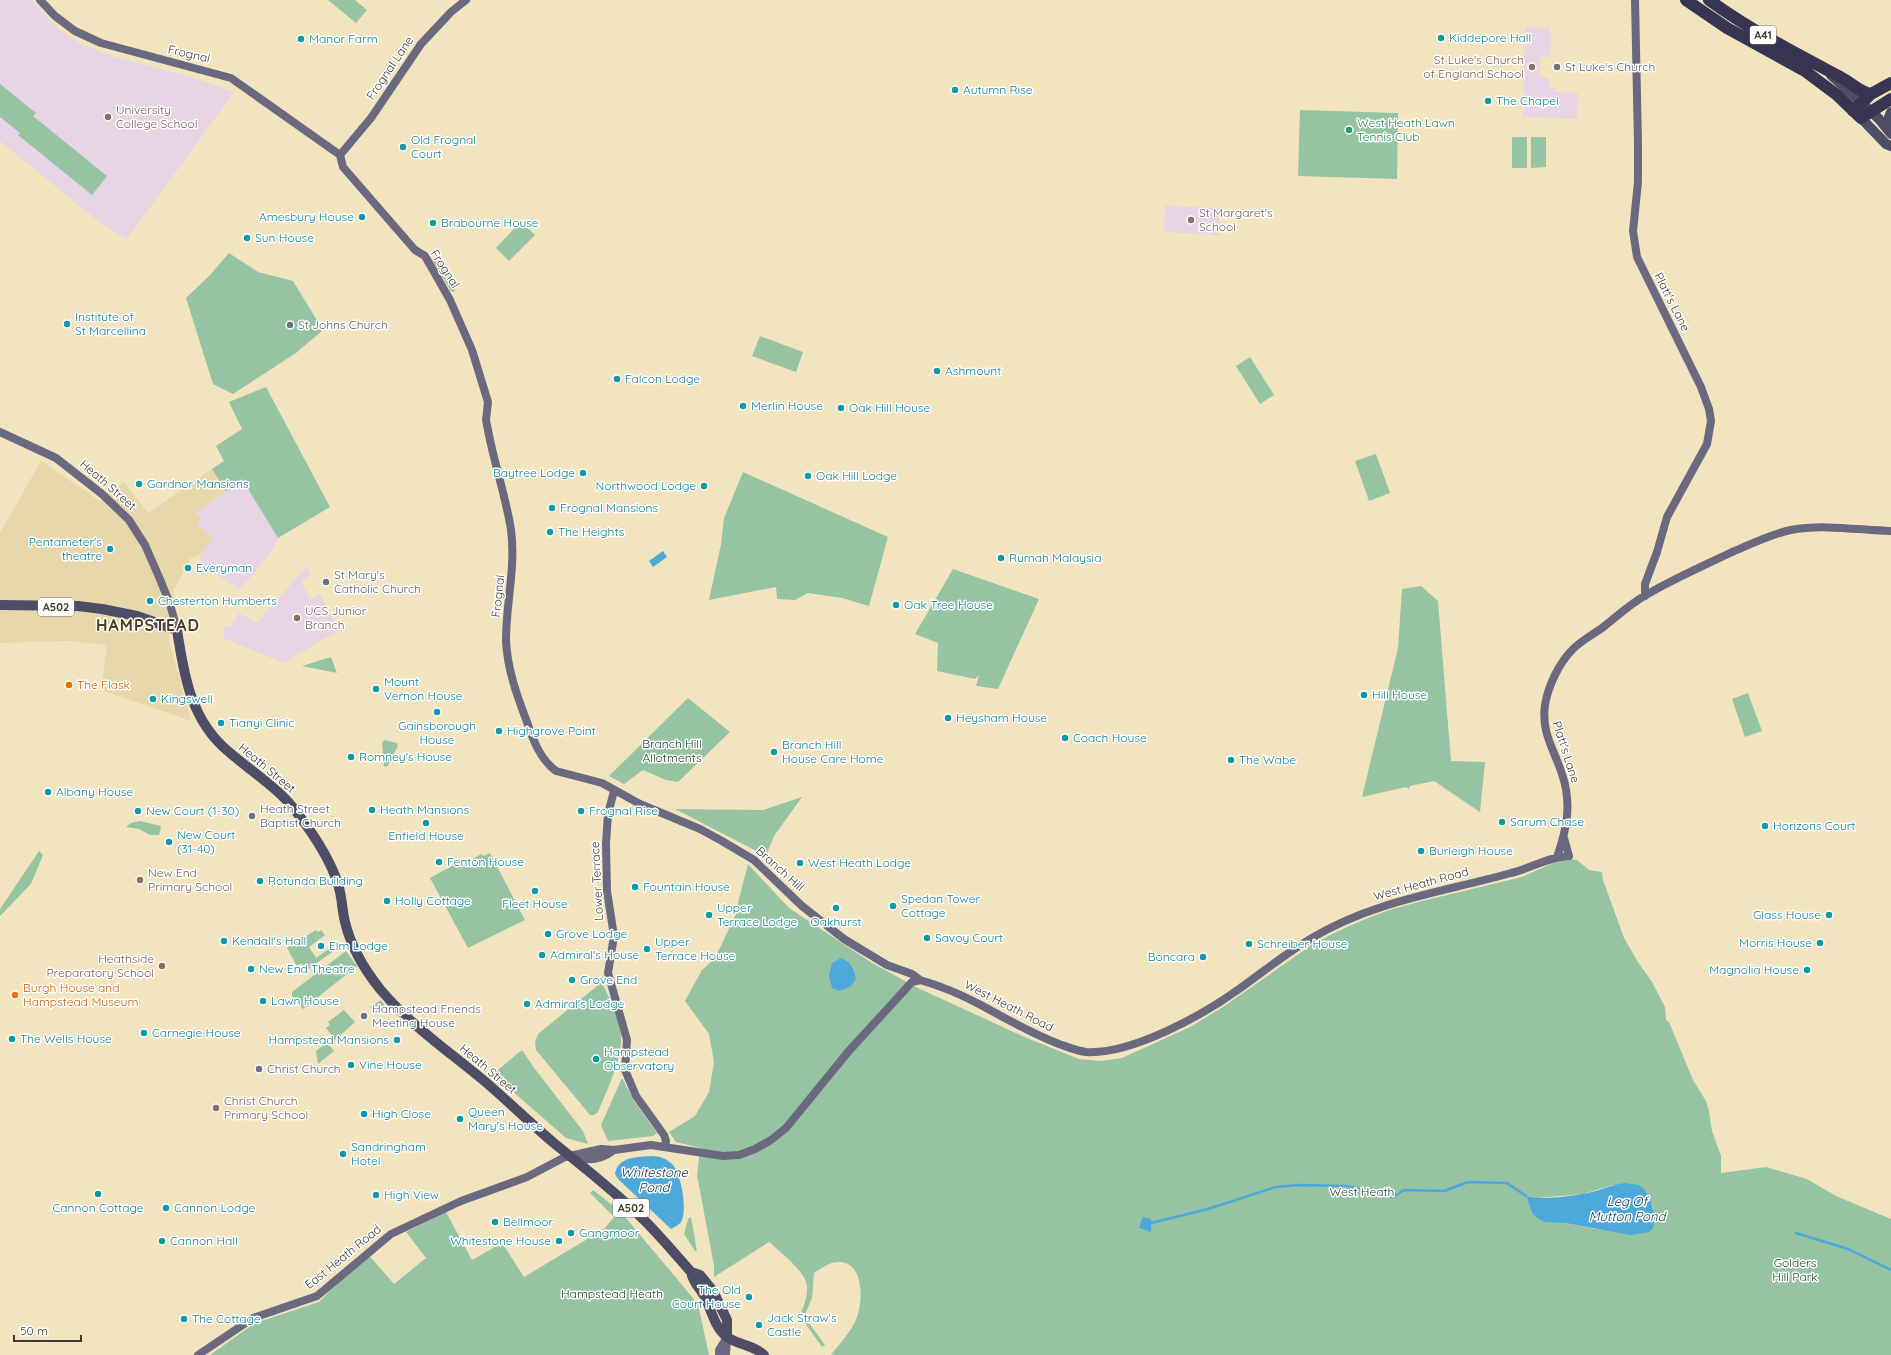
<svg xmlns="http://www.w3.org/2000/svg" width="1891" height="1355" viewBox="0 0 1891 1355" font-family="Quicksand,sans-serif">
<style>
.built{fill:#e9d7ac}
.education{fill:#e7d4e5}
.green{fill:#96c4a3;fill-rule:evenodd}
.water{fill:#4ca9d9}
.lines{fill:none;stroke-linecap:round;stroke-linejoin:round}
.stream{stroke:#4ca9d9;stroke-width:2.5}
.secondary{stroke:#6a697f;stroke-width:8}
.primary{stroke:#4e4d66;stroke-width:10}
.highway{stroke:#373552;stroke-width:12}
.culture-dot{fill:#0f9aa8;stroke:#fff;stroke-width:1.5}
.education-dot{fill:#8d6e63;stroke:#fff;stroke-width:1.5}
.worship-dot{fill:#6b7280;stroke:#fff;stroke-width:1.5}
.leisure-dot{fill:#2e9e5b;stroke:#fff;stroke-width:1.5}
.food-dot{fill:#e8710a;stroke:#fff;stroke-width:1.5}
.labels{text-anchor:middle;stroke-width:3;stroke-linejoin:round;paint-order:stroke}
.shield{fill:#fff;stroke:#79756b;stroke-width:1}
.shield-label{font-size:11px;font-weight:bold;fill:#403a2c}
.culture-label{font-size:12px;fill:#0d838f;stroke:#fff;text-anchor:start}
.street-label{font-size:12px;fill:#403a2c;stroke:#fff}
.education-label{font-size:12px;fill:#785e54;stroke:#fff;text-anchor:start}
.worship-label{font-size:12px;fill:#5b616d;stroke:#fff;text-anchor:start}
.leisure-label{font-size:12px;fill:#27864d;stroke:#fff;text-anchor:start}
.food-label{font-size:12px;fill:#c56008;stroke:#fff;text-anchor:start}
.park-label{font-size:12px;fill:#1a3c26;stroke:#fff}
.water-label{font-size:13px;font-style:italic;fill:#0a3447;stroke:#fff}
.district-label{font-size:16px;font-weight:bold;letter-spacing:1px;fill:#4c3f20;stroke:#fff}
</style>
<rect width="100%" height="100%" fill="#f3e4c0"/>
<!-- built -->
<path class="built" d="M41 461 100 501 124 482 148 513 212 469 226 491 242 479 196 513 201 518 197 524 213 538 201 554 191 558 174 589 169 641 191 721 101 690 107 645 67 641 0 643V533Z"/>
<!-- education -->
<path class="education" d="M0 0H32L57 28 83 45 115 57 188 76 234 92 127 239 103 225 0 141Z
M1525 27 1549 28 1551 37 1550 57H1540V77L1549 78V87H1556V92L1578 93 1577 119 1523 117Z
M1165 206 1219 208 1218 235 1164 232Z
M242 479 278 538 271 552 240 589 200 564 201 554 213 538 197 524 201 518 196 513Z
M305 568 310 570V576L301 582 310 599 320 594 340 631 323 639 284 663 223 638 225 626 230 627 239 613 257 623Z"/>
<!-- green -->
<path class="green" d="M328 0H355L367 10 356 23Z
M0 84 36 113 33 116 107 176 92 195 18 135 20 133 0 117Z
M1300 110 1398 113 1397 179 1298 176Z
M1512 137H1527V168H1512Z
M1531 137H1546V167L1531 168Z
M521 221 535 235 509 261 496 248Z
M229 253 258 272 293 281 323 330 296 353 233 394 213 384 186 298 210 275Z
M434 259C445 263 454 274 456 286L454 292 451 291 432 260Z
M760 336 803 352 796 372 752 356Z
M1250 357 1274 395 1260 404 1236 366Z
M266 387 330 507 278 538 242 479 226 491 212 469 224 461 216 446 242 429 229 402Z
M1376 454 1390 493 1369 501 1355 461Z
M743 472 888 537 869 606 842 598 808 593 795 600 777 599 776 587 709 600 721 544 724 518Z
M953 569 1039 599 998 689 976 686 979 675 975 679 937 671 938 643 915 634Z
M1421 586 1438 601 1451 761 1485 762 1480 812 1434 781 1410 786 1409 789 1406 787 1362 797 1398 648 1402 589Z
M331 657 337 673 302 666Z
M1748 693 1762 731 1745 737 1732 699Z
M688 698 730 732 678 782 666 780 643 770 624 784 609 776Z
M384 740 397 743 398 746 387 767 384 766 382 744Z
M802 797 774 836 766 856 675 809 763 810Z
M140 821 161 826 159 835H150L139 829 126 827 131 823Z
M39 851 43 855 31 884 0 916V909Z
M490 853 525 920 468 948 430 878 459 862 461 866 481 854 484 856Z
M1569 859 1577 860 1589 870 1602 872 1603 880 1624 938 1638 962 1652 982 1665 1007 1666 1020 1669 1022 1693 1080 1706 1101 1709 1111 1712 1131 1721 1156V1173L1766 1167 1807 1179 1836 1196 1891 1219V1355H831C840 1343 852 1331 857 1317 863 1301 864 1263 840 1262 830 1261 822 1268 814 1273L812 1298 806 1312 809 1323 825 1345 822 1347 805 1323 801 1313C804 1305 808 1295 807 1286 806 1272 779 1251 769 1242L714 1277V1266L697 1175 700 1148 676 1142 669 1132 695 1116 709 1092 714 1062 709 1034 685 1001 702 970 711 962 720 948 734 918 748 864 789 908 872 963 920 989 1027 1038 1079 1059 1101 1061 1122 1058 1190 1027 1223 1007 1310 946 1334 933 1363 920 1389 910 1422 901 1522 877 1553 863ZM1613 1185 1645 1190 1654 1209 1610 1230 1596 1229 1565 1223 1541 1220 1532 1213 1526 1196 1537 1198 1583 1194Z
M316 930 318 932 321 930 325 935 309 947 316 958 333 946 335 950 307 970 301 963 297 966 287 948Z
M346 951 357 966 303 1009 292 996V992Z
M602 982C609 998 623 1026 621 1044 618 1068 607 1090 598 1112L594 1115H590L536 1050 535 1042 538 1034Z
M381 1000 385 1006 376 1013 370 1007Z
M344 1010 355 1022 335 1040 326 1028 330 1025 328 1022Z
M327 1042 334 1051 318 1064 316 1051Z
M522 1050 535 1069 583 1131 588 1144 566 1138 493 1074Z
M622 1078 634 1101 657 1133 653 1136 608 1141 601 1125Z
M593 1190 620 1211 698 1304 709 1355H210L255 1323 319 1302 367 1253 394 1284 426 1258 406 1232 446 1212 472 1260 502 1243 524 1277 604 1229 614 1217 590 1193Z
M691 1217 697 1251H695L684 1234 688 1219Z"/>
<!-- water -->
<path class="water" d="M663 551 667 557 653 567 649 561Z
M841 958C851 962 854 969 856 979L851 986 840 991 832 988 829 975 832 963Z
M652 1156C660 1156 667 1159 672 1164 681 1173 688 1210 681 1222 679 1225 674 1227 671 1229L618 1179 615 1174C618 1156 638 1157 652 1156Z
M1625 1183 1639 1185 1645 1190 1651 1202 1655 1218 1653 1228 1649 1232 1631 1235 1565 1223 1545 1222 1537 1218 1532 1213 1526 1196C1542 1200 1565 1197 1582 1194 1597 1192 1610 1185 1625 1183Z
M1143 1217 1151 1219V1232L1139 1228Z"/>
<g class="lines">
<!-- stream -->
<path class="stream" d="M1151 1223 1208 1209 1276 1187 1298 1185 1347 1186 1393 1197 1404 1190 1444 1191 1468 1182 1507 1183 1526 1196
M1796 1233 1848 1249 1891 1270"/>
<!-- secondary -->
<path class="secondary" d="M40 0 55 16 75 31 101 43 231 78 340 155 343 167 415 250 425 256 450 300 472 350 488 402 486 420 488 430C494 463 506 497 511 530 516 567 506 603 506 640 507 668 517 696 527 722 533 740 540 759 556 771L602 783 640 804 700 829 722 841 754 860 802 906 844 939 887 965 912 974 920 980
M1635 0 1638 144V182L1633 231 1637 257 1701 387 1709 409 1711 421 1707 444 1667 517 1657 552 1645 584V596
M340 155 371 118 421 44 451 12 466 0
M0 432 56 458 102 494 129 520 145 545 159 577 170 604 177 630
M614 791 608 814 606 844 607 891 614 936 608 973 627 1040 625 1070 636 1096 664 1135 666 1141 665 1147
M1557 857C1567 829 1572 803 1562 774 1554 749 1541 733 1545 705 1548 686 1559 663 1573 649 1581 641 1592 635 1602 628 1616 617 1630 604 1646 595 1673 579 1703 566 1732 552 1752 544 1770 534 1791 530 1823 524 1859 530 1891 531
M572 1156C588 1162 601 1160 614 1150
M198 1355 253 1318 317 1296 391 1234 461 1201 527 1177 565 1157 601 1149 614 1150 651 1145 723 1156 739 1155 755 1149 771 1140 786 1128 848 1052 912 982 920 980C941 986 960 994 979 1004 1006 1019 1031 1033 1059 1044 1068 1047 1077 1051 1086 1052 1131 1055 1203 1015 1239 989 1263 972 1286 953 1312 938 1373 901 1443 892 1511 873 1531 868 1548 857 1569 856L1564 838
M719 1355V1350L727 1337
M726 1355 727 1338"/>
<!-- primary -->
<path class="primary" d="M1831 75 1879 119 1891 134
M1891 112 1889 117 1891 128
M1861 118 1886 144 1891 146
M0 605 78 606 102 609 137 616 177 630C184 676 191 721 229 752 252 772 280 789 298 814 314 835 330 859 338 884 342 896 342 910 345 922 351 947 364 969 380 989 409 1024 447 1050 482 1079 507 1100 530 1123 555 1144 586 1169 617 1193 645 1221 661 1237 676 1255 691 1272L700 1275 713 1291 727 1320V1337
M691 1272C693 1283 701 1289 706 1299 712 1312 715 1328 727 1337 738 1345 754 1345 764 1355"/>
<!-- highway -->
<path class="highway" d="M1686 0 1727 28 1805 71 1837 95 1861 118 1891 99
M1709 0C1750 30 1797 54 1842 78 1852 83 1859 92 1871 94L1891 83
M1853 111 1871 94"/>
</g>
<!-- markers -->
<g class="culture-dot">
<circle cx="1441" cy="38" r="4"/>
<circle cx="301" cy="39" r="4"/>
<circle cx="955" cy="90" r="4"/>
<circle cx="1488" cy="101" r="4"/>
<circle cx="403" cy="147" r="4"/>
<circle cx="362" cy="217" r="4"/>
<circle cx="433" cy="223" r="4"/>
<circle cx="247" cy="238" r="4"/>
<circle cx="67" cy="324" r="4"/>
<circle cx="937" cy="371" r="4"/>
<circle cx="617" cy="379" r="4"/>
<circle cx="743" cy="406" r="4"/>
<circle cx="841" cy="408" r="4"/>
<circle cx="583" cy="473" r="4"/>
<circle cx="808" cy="476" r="4"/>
<circle cx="139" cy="484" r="4"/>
<circle cx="704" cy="486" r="4"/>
<circle cx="552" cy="508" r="4"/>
<circle cx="550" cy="532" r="4"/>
<circle cx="110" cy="549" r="4"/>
<circle cx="1001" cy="558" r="4"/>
<circle cx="188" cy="568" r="4"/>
<circle cx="150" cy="601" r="4"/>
<circle cx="896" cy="605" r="4"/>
<circle cx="376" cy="689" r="4"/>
<circle cx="1364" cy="695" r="4"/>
<circle cx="153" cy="699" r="4"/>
<circle cx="437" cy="712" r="4"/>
<circle cx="948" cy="718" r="4"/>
<circle cx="221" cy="723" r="4"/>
<circle cx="499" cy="731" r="4"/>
<circle cx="1065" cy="738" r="4"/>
<circle cx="774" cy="752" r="4"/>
<circle cx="351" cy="757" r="4"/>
<circle cx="1231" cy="760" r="4"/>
<circle cx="48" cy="792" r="4"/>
<circle cx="372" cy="810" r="4"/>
<circle cx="138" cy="811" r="4"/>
<circle cx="581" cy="811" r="4"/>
<circle cx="1502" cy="822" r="4"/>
<circle cx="426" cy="823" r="4"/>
<circle cx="1765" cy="826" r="4"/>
<circle cx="169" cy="842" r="4"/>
<circle cx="1421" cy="851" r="4"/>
<circle cx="439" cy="862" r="4"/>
<circle cx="800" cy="863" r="4"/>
<circle cx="260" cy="881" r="4"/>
<circle cx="635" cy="887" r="4"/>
<circle cx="535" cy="891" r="4"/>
<circle cx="387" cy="901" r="4"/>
<circle cx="893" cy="906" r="4"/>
<circle cx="836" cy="908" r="4"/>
<circle cx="709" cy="915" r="4"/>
<circle cx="1829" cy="915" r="4"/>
<circle cx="548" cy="934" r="4"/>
<circle cx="927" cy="938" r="4"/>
<circle cx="224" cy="941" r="4"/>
<circle cx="1820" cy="943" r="4"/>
<circle cx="1249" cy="944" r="4"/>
<circle cx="321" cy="946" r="4"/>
<circle cx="647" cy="949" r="4"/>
<circle cx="542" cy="955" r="4"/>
<circle cx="1203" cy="957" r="4"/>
<circle cx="251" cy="969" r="4"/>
<circle cx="1807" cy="970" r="4"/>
<circle cx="572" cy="980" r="4"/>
<circle cx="263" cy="1001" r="4"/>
<circle cx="527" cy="1004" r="4"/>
<circle cx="144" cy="1033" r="4"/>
<circle cx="12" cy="1039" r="4"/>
<circle cx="397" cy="1040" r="4"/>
<circle cx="596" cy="1059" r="4"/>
<circle cx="351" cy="1065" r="4"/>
<circle cx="364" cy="1114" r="4"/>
<circle cx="460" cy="1119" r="4"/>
<circle cx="343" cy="1154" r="4"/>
<circle cx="98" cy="1194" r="4"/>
<circle cx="376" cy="1195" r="4"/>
<circle cx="166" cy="1208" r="4"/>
<circle cx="495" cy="1222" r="4"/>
<circle cx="571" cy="1233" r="4"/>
<circle cx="162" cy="1241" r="4"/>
<circle cx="559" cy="1241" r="4"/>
<circle cx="749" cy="1297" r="4"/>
<circle cx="184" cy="1319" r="4"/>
<circle cx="759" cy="1325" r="4"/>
</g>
<g class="education-dot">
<circle cx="1532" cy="67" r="4"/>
<circle cx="108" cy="117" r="4"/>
<circle cx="1191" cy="220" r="4"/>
<circle cx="297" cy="618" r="4"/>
<circle cx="140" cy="880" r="4"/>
<circle cx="162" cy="966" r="4"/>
<circle cx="216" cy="1108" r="4"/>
</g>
<g class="worship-dot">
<circle cx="1557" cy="67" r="4"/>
<circle cx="290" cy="325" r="4"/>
<circle cx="326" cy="582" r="4"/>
<circle cx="252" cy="816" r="4"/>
<circle cx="364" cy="1016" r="4"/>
<circle cx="259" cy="1069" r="4"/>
</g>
<circle class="leisure-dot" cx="1349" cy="130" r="4"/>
<g class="food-dot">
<circle cx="69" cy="685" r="4"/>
<circle cx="15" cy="995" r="4"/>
</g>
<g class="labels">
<!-- shield labels -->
<g class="shield">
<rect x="1750" y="26" width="26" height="18" rx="3"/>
<rect x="38" y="598" width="36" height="18" rx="3"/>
<rect x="613" y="1199" width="36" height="18" rx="3"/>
</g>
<g class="shield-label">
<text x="1763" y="39">A41</text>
<text x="56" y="611">A502</text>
<text x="631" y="1212">A502</text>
</g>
<!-- culture labels -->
<g class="culture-label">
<text x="1449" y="42">Kiddepore Hall</text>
<text x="309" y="43">Manor Farm</text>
<text x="963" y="94">Autumn Rise</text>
<text x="1496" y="105">The Chapel</text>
<text x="411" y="144">Old Frognal<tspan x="411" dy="14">Court</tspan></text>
<text x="354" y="221" text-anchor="end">Amesbury House</text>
<text x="441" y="227">Brabourne House</text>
<text x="255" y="242">Sun House</text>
<text x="75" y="321">Institute of<tspan x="75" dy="14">St Marcellina</tspan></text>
<text x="945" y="375">Ashmount</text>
<text x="625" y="383">Falcon Lodge</text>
<text x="751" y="410">Merlin House</text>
<text x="849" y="412">Oak Hill House</text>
<text x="575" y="477" text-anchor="end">Baytree Lodge</text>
<text x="816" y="480">Oak Hill Lodge</text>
<text x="147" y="488">Gardnor Mansions</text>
<text x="696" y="490" text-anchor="end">Northwood Lodge</text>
<text x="560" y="512">Frognal Mansions</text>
<text x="558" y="536">The Heights</text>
<text x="102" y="546" text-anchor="end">Pentameter's<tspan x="102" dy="14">theatre</tspan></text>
<text x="1009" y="562">Rumah Malaysia</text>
<text x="196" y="572">Everyman</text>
<text x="158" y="605">Chesterton Humberts</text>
<text x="904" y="609">Oak Tree House</text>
<text x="384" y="686">Mount<tspan x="384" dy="14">Vernon House</tspan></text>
<text x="1372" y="699">Hill House</text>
<text x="161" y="703">Kingswell</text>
<text x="956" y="722">Heysham House</text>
<text x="229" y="727">Tianyi Clinic</text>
<text x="437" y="730" text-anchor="middle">Gainsborough<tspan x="437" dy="14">House</tspan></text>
<text x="507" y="735">Highgrove Point</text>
<text x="1073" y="742">Coach House</text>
<text x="782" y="749">Branch Hill<tspan x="782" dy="14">House Care Home</tspan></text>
<text x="359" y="761">Romney's House</text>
<text x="1239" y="764">The Wabe</text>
<text x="56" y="796">Albany House</text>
<text x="380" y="814">Heath Mansions</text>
<text x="146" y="815">New Court (1-30)</text>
<text x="589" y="815">Frognal Rise</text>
<text x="1510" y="826">Sarum Chase</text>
<text x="1773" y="830">Horizons Court</text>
<text x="177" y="839">New Court<tspan x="177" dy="14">(31-40)</tspan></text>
<text x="426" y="840" text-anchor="middle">Enfield House</text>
<text x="1429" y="855">Burleigh House</text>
<text x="447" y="866">Fenton House</text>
<text x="808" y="867">West Heath Lodge</text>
<text x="268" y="885">Rotunda Building</text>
<text x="643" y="891">Fountain House</text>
<text x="901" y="903">Spedan Tower<tspan x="901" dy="14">Cottage</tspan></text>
<text x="395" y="905">Holly Cottage</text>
<text x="535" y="908" text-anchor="middle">Fleet House</text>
<text x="717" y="912">Upper<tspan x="717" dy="14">Terrace Lodge</tspan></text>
<text x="1821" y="919" text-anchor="end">Glass House</text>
<text x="836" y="926" text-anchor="middle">Oakhurst</text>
<text x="556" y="938">Grove Lodge</text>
<text x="935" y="942">Savoy Court</text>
<text x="232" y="945">Kendall's Hall</text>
<text x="655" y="946">Upper<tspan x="655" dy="14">Terrace House</tspan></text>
<text x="1812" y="947" text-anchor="end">Morris House</text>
<text x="1257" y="948">Schreiber House</text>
<text x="329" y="950">Elm Lodge</text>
<text x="550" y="959">Admiral's House</text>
<text x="1195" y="961" text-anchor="end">Boncara</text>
<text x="259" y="973">New End Theatre</text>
<text x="1799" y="974" text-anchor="end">Magnolia House</text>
<text x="580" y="984">Grove End</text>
<text x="271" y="1005">Lawn House</text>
<text x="535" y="1008">Admiral's Lodge</text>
<text x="152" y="1037">Carnegie House</text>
<text x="20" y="1043">The Wells House</text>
<text x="389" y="1044" text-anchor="end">Hampstead Mansions</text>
<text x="604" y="1056">Hampstead<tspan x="604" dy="14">Observatory</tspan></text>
<text x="359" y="1069">Vine House</text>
<text x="468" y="1116">Queen<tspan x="468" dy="14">Mary's House</tspan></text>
<text x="372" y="1118">High Close</text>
<text x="351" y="1151">Sandringham<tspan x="351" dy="14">Hotel</tspan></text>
<text x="384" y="1199">High View</text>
<text x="98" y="1212" text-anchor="middle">Cannon Cottage</text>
<text x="174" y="1212">Cannon Lodge</text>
<text x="503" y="1226">Bellmoor</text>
<text x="579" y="1237">Gangmoor</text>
<text x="170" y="1245">Cannon Hall</text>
<text x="551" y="1245" text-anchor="end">Whitestone House</text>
<text x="741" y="1294" text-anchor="end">The Old<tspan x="741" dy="14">Court House</tspan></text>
<text x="767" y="1322">Jack Straw's<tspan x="767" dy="14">Castle</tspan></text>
<text x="192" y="1323">The Cottage</text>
</g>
<!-- street labels -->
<g class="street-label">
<text transform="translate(189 54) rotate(13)" y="4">Frognal</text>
<text transform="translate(390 68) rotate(-56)" y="4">Frognal Lane</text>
<text transform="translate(445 269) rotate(57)" y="4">Frognal</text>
<text transform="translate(1672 302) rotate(63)" y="4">Platt's Lane</text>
<text transform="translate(108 485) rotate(41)" y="4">Heath Street</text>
<text transform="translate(498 596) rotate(-84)" y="4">Frognal</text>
<text transform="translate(1566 752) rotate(72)" y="4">Platt's Lane</text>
<text transform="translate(267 768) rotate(40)" y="4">Heath Street</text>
<text transform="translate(780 869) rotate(42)" y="4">Branch Hill</text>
<text transform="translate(597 881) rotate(-93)" y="4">Lower Terrace</text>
<text transform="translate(1421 884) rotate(-15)" y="4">West Heath Road</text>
<text transform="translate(1009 1006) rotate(27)" y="4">West Heath Road</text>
<text transform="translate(488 1069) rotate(40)" y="4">Heath Street</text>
<text transform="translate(343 1257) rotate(-39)" y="4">East Heath Road</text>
</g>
<!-- education labels -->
<g class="education-label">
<text x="1524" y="64" text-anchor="end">St Luke's Church<tspan x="1524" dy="14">of England School</tspan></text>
<text x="116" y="114">University<tspan x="116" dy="14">College School</tspan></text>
<text x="1199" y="217">St Margaret's<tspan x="1199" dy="14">School</tspan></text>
<text x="305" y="615">UCS Junior<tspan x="305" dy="14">Branch</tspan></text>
<text x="148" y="877">New End<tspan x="148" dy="14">Primary School</tspan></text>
<text x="154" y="963" text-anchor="end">Heathside<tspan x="154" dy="14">Preparatory School</tspan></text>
<text x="224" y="1105">Christ Church<tspan x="224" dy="14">Primary School</tspan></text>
</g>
<!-- worship labels -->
<g class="worship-label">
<text x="1565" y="71">St Luke's Church</text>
<text x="298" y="329">St Johns Church</text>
<text x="334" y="579">St Mary's<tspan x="334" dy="14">Catholic Church</tspan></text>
<text x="260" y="813">Heath Street<tspan x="260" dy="14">Baptist Church</tspan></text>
<text x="372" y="1013">Hampstead Friends<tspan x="372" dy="14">Meeting House</tspan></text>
<text x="267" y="1073">Christ Church</text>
</g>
<!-- leisure labels -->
<g class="leisure-label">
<text x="1357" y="127">West Heath Lawn<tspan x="1357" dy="14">Tennis Club</tspan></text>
</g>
<!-- food labels -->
<g class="food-label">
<text x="77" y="689">The Flask</text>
<text x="23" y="992">Burgh House and<tspan x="23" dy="14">Hampstead Museum</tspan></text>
</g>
<!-- park labels -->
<g class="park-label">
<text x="672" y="748">Branch Hill<tspan x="672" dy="14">Allotments</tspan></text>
<text x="1362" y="1196">West Heath</text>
<text x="1795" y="1267">Golders<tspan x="1795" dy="14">Hill Park</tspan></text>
<text x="612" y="1298">Hampstead Heath</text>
</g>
<!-- water labels -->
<g class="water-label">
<text x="654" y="1177">Whitestone<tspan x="654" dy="15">Pond</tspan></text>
<text x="1627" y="1206">Leg Of<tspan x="1627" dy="15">Mutton Pond</tspan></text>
</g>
<!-- district labels -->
<g class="district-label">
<text x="148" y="631">HAMPSTEAD</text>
</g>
</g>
<!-- scale -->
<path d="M14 1335v6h67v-6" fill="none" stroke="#403a2c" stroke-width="2"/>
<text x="20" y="1335" font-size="12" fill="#403a2c" stroke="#ffffff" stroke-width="3" paint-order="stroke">50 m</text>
</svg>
